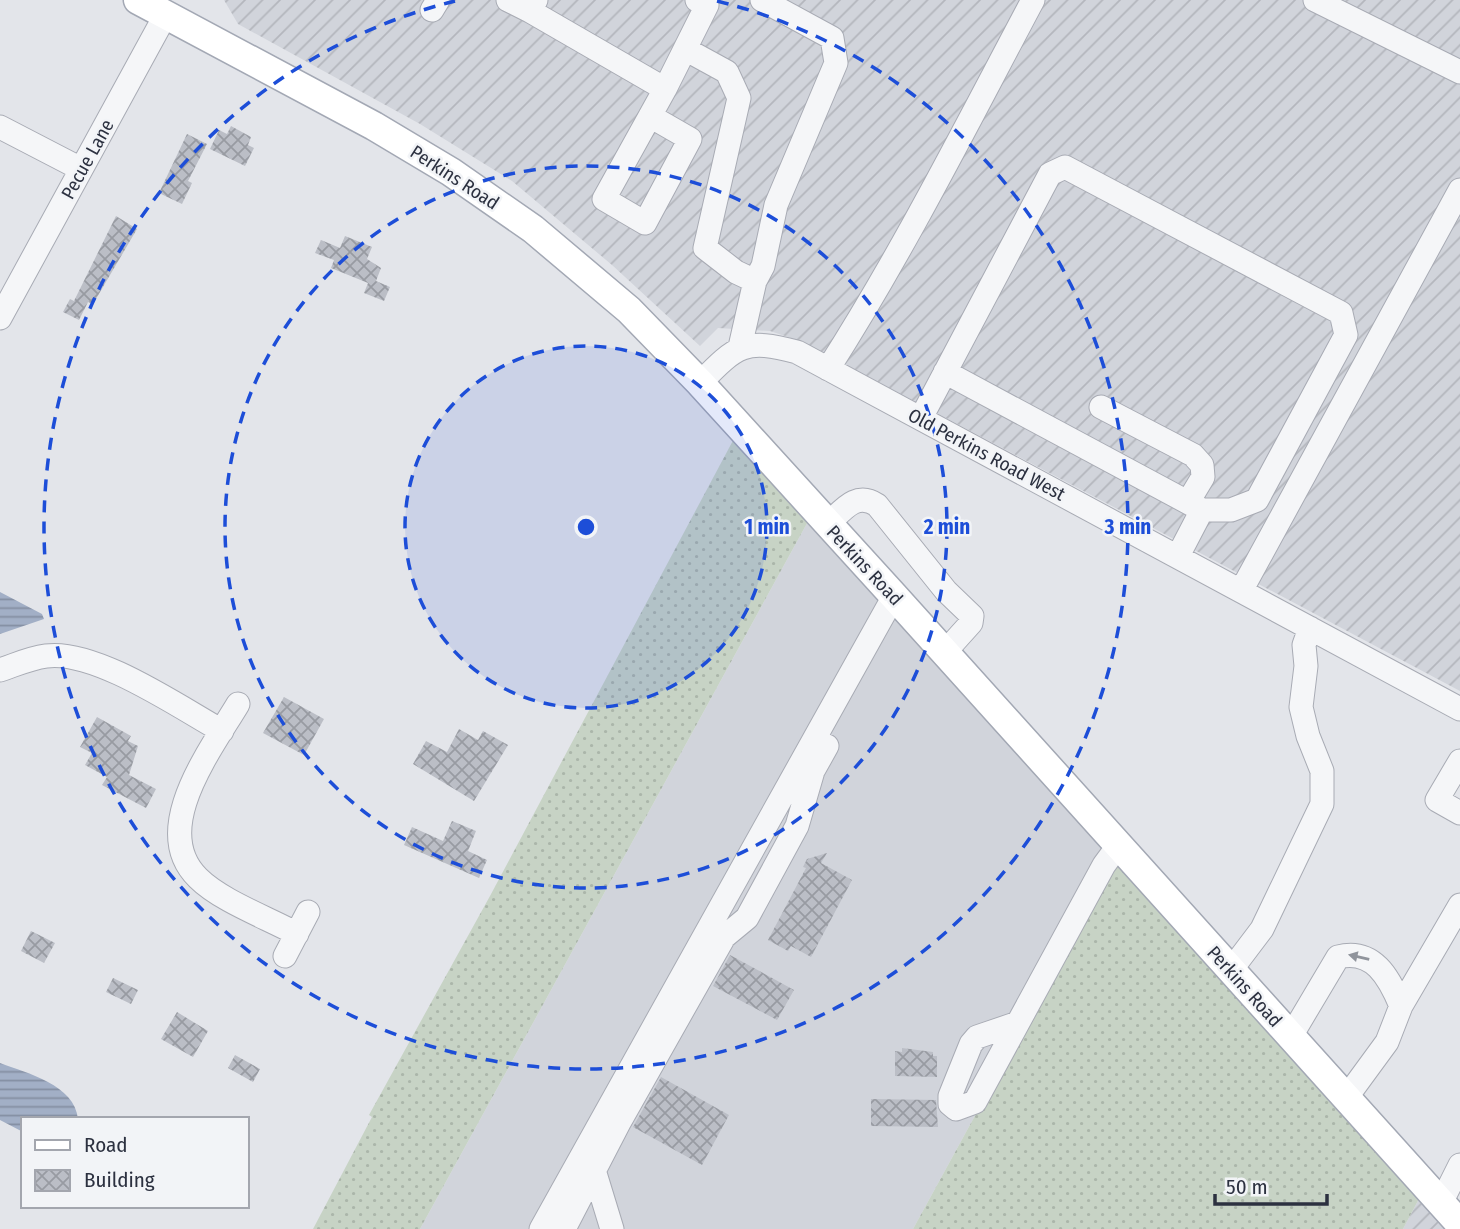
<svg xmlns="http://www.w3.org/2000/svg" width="1460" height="1229" viewBox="0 0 1460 1229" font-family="'Fira Sans Condensed',sans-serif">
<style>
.built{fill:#d1d4db}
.industrial{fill:url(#industrial-furrows)}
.grass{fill:url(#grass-dots)}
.water{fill:url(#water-rules)}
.building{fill:url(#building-cross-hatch)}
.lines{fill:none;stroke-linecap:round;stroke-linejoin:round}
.minor-casing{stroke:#a8abb4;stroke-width:25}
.major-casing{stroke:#a3a8b4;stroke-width:31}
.minor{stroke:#f5f6f8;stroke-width:23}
.major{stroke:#fff;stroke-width:28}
.oneway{fill:#90949c}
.ring{fill:none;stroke:#1d4ed8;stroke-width:3.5;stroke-dasharray:12 9}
.labels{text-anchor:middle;stroke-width:5;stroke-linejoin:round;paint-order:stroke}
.street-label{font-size:19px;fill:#2c3140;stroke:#f2f4f7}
.centre{fill:#1d4ed8;stroke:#f2f4f7;stroke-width:3.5}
.ring-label{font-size:21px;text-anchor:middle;font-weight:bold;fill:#1d4ed8;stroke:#f2f4f7;stroke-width:5;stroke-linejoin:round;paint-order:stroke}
</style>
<defs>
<pattern id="industrial-furrows" width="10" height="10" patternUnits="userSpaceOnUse" patternTransform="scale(1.75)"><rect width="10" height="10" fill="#d1d4db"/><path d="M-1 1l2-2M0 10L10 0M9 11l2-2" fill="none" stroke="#b4b6bd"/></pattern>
<pattern id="grass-dots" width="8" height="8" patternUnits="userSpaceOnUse" patternTransform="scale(1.75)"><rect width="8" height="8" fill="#c7d3c5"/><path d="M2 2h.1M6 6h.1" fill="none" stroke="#abb6aa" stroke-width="1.8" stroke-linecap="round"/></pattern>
<pattern id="water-rules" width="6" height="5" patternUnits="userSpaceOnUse" patternTransform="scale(1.75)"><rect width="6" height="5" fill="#a2afc6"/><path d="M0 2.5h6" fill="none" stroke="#848fa2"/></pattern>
<pattern id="building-cross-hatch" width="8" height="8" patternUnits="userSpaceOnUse" patternTransform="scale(1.75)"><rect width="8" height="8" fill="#bbbec6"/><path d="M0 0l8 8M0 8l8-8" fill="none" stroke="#989ba2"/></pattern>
</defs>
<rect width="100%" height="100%" fill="#e3e5ea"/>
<!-- built -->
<path class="built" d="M811 516 1117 856 913 1229H420Z"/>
<!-- industrial -->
<path class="industrial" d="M224 0H1460V691L803 342 770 331 718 328 700 346 612 265 512 181 420 124 238 24Z
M1421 1195 1451 1229H1403Z"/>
<!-- grass -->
<path class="grass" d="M737 433 811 516 420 1229H313L372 1117 369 1115 490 896Z
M1117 856 1421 1195 1403 1229H913Z"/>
<!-- water -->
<path class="water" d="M0 592 42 614 44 619 0 634Z
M0 1063C27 1073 75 1085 78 1119H23V1132L0 1120Z"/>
<!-- building -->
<path class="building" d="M231 126 251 137 248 145 254 148 245 166 210 149 219 130 227 134Z
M187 134 207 144 188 181 192 183 182 204 159 193Z
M116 216 137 229 93 304 88 302 79 320 63 312 70 299 74 301Z
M345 236 372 247 367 259 381 268 376 281 390 287 384 301 364 293 368 283 331 268 334 260 315 253 321 240 340 248Z
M284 697 324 719 304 755 263 733Z
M97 717 131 736 128 741 138 746 129 775 156 789 146 808 102 785 107 777 85 765 92 753 80 747Z
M459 729 478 740 483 731 508 745 474 801 413 764 426 741 447 752Z
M452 821 476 831 468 851 487 860 479 878 404 845 412 827 443 841Z
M827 853 821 863 852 880 811 957 791 946 788 951 768 940 806 868 803 867 807 859Z
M31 931 55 943 44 963 21 951Z
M730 955 794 990 777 1020 713 986Z
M113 978 138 990 131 1004 106 992Z
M177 1012 208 1031 193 1057 161 1039Z
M902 1048 933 1052V1056H937V1077L895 1076V1051L902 1052Z
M235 1055 260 1069 253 1082 228 1068Z
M661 1077 729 1115 702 1165 633 1127Z
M871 1099 936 1100 938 1127 871 1126Z"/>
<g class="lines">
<defs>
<path id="minor" d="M508 0 530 11
M536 0 530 11 665 89 685 49
M697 0 707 5 685 49 727 72 739 98 705 248 736 272 755 281 740 347
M1315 0 1460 72
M432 10 438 0
M650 116 690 139 645 223 604 199 665 89
M0 127 81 169
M755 281 763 266 776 205 836 63 832 38 762 0
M0 318 166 14
M828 369C904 250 967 124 1033 0
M700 383C737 345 745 338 797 352L1460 709
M1101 407 1193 455 1202 465 1203 477 1188 502
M921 418 1050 174 1065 167 1341 313 1346 335 1257 500 1231 510H1202L945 372
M828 524C843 510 856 491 877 505L946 591 972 616 971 623 944 653
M1178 556 1202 510
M1241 591 1460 190
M0 670C15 665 30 658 46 656 95 649 179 707 222 731
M238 704C210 751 149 830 198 878 221 901 268 918 297 934
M1460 761 1437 800 1460 813
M285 956 308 912
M1231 970 1262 929 1322 804V771L1308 736 1301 707 1306 666 1304 645 1310 628
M1018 1023 977 1037 971 1044 950 1096V1104L956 1109 975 1102 1104 865 1118 846
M1291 1036 1338 957C1373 948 1389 977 1401 1006
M1346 1098 1387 1042 1401 1006 1460 905
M594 1170 612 1229
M1441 1203 1460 1165
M541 1229 894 596
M564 1229 620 1121 724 937 747 918 797 826 813 771 827 746"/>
<path id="major" d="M138 0 374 126 451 172 533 229 629 310 700 383 894 596 1460 1224"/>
</defs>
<!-- minor casing -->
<use href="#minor" class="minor-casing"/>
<!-- major casing -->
<use href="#major" class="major-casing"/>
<!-- minor -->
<use href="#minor" class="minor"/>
<!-- major -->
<use href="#major" class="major"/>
</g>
<!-- one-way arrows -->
<defs><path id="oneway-solid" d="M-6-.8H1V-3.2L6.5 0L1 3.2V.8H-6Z" transform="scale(1.75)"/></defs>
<use class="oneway" href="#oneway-solid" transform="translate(1359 957) rotate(-167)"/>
<!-- distance rings -->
<circle cx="586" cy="527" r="181" fill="#1d4ed8" fill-opacity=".12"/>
<g class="ring">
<circle cx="586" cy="527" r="181"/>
<circle cx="586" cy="527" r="361"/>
<path d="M717 1A542 542 0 1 1 455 1"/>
</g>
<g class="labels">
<!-- street labels -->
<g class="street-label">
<text transform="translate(87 159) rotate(-61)" y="7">Pecue Lane</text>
<text transform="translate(455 177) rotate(33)" y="7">Perkins Road</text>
<text transform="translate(987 454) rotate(28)" y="7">Old Perkins Road West</text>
<text transform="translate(865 565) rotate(47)" y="7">Perkins Road</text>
<text transform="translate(1245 986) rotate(48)" y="7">Perkins Road</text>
</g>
</g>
<circle cx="586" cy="527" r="10" class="centre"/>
<g class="ring-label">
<text x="767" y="534">1 min</text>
<text x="947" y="534">2 min</text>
<text x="1128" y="534">3 min</text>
</g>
<!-- legend -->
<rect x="21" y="1117" width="228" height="91" fill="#f2f4f7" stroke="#a3a6ae" stroke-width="2"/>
<rect x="35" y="1140" width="35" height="10" fill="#ffffff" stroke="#a3a6ae" stroke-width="2"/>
<text x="84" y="1152" font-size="21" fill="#2c3140">Road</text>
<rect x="35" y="1170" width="35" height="21" fill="url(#building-cross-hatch)" stroke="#a3a6ae" stroke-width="2"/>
<text x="84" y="1187" font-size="21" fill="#2c3140">Building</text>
<!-- scale -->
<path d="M1215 1194v10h112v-10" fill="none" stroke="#2c3140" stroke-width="3.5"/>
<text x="1226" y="1194" font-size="21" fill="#2c3140" stroke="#f2f4f7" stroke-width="5" paint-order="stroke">50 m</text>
</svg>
